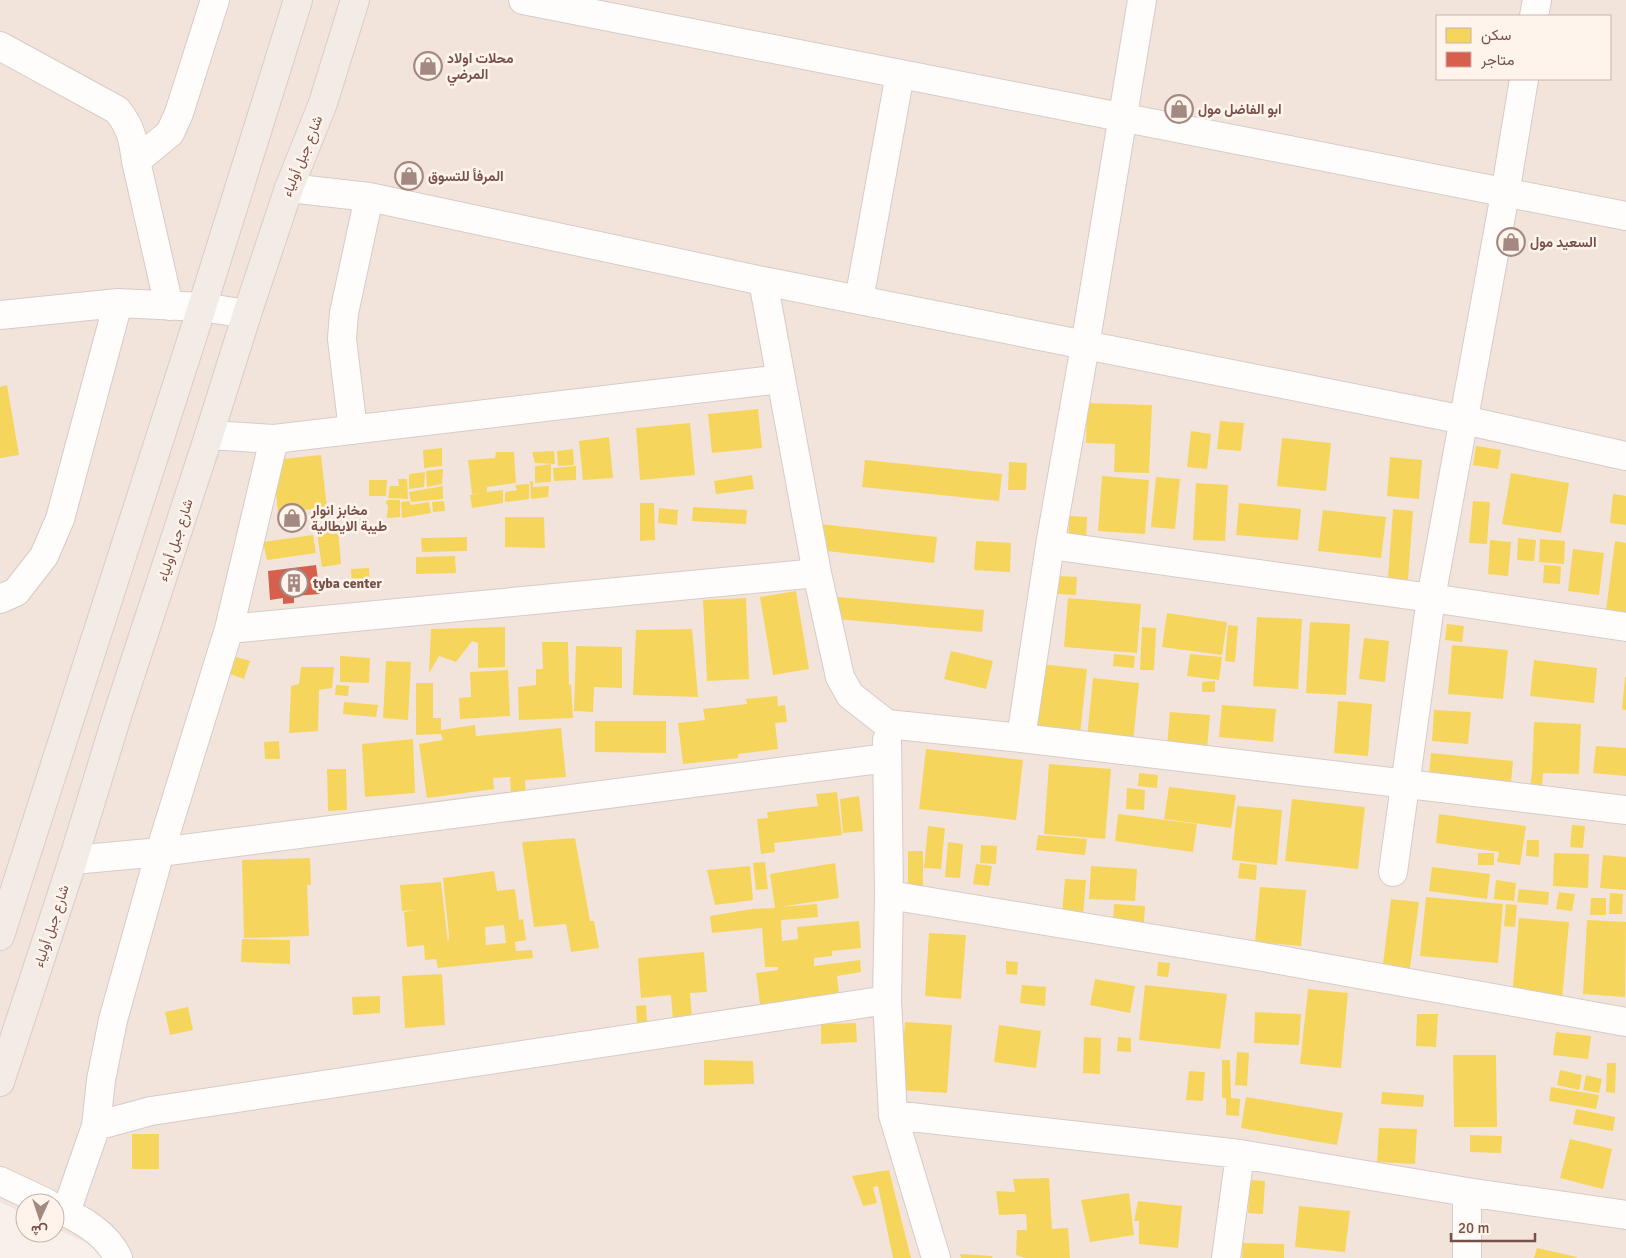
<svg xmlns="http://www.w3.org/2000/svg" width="1626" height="1258" viewBox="0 0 1626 1258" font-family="Signika,Vazirmatn,sans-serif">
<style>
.residential{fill:#f3e4db;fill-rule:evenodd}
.homes{fill:#f6d55c;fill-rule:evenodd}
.shops{fill:#d6604d}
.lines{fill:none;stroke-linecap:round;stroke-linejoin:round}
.minor-casing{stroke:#d6cbc8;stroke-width:30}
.major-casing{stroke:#d9ccc9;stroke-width:30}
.minor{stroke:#fefdfc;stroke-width:28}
.major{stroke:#f3ebe5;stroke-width:28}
.labels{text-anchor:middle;stroke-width:5;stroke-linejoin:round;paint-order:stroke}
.poi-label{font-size:14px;font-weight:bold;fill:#775049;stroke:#fff4ec;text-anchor:start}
.street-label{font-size:14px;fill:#775049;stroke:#fff4ec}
</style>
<rect width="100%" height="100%" fill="#f7f0eb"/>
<!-- residential -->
<path class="residential" d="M0 0H1626V1258H119L55 1228V1203H25V1214L0 1202ZM1437 16H1610V79H1437Z"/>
<!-- homes -->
<path class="homes" d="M7 385 19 455 0 458V387Z
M1087 403 1152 405 1149 473 1114 472 1115 444 1086 443Z
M758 409 762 448 712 453 708 414Z
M1220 421 1244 423 1241 451 1217 449Z
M690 423 695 475 640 480 636 428Z
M1191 431 1211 434 1207 469 1187 467Z
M609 437 613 478 583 480 579 441Z
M1282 438 1331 443 1326 491 1277 486Z
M1476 446 1501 450 1498 469 1473 465Z
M442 448V466L424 468 423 450Z
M573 449 574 465 558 466 557 451Z
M554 451 555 464 535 463 532 452Z
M496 452H514L516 483 487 487V492L503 490V503L472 508 470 495 480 493 472 494 468 460 495 458Z
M321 455 327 508 278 512 273 460Z
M1390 457 1422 460 1419 499 1387 496Z
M865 460 1002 474 999 501 862 487Z
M1009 462 1027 463 1026 490H1008Z
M551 464V482L535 483V466Z
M576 466V480L554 481 553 468Z
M443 469 442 484 427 487 426 471Z
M425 472 424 487 409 489V474Z
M1511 473 1569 483 1561 533 1502 524Z
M752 475 754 489 716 494 714 481Z
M1102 476 1149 480 1145 534 1098 531Z
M1156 477 1180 479 1175 529 1151 527Z
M398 479H407L408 499 388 498 390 486H399Z
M369 480H387L386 496H369Z
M530 481 533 482V487L549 486 548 497 531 499Z
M1196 483 1228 485 1225 541 1193 540Z
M529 484V499L505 502V492L517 490 515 485Z
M443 486V499L411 502 409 492Z
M1613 494 1626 496V525L1610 523Z
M387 500H400V517L387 518 388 505 386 504Z
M409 501 411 505 429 502 431 513 402 518 401 502Z
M444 501 445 511 433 512 432 502Z
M1473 501 1490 502 1487 544 1469 543Z
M640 503H654L655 540 640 541Z
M1239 503 1301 509 1298 540 1236 535Z
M693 507 747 510 746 524 692 521Z
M659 508 678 510 677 525 658 523Z
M1393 509 1413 511 1408 580 1388 578Z
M1323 510 1386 517 1381 558 1318 551Z
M1070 516 1087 517 1086 540 1068 538Z
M505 517H544L545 548 505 547Z
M820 524 937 537 934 563 818 550Z
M338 529 341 564 322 567 317 533Z
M313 535 316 553 267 560 263 542Z
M467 537V551L422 552 421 538Z
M1518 538 1536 540 1534 561 1517 560Z
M1540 539 1565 541 1564 564 1539 562Z
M1490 540 1511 542 1508 576 1488 574Z
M976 541 1011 543 1010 572 974 570Z
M1615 541 1626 543V613L1606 610Z
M1573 549 1604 553 1599 595 1568 591Z
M455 556 456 573 416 574V557Z
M1544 565 1561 566 1560 584 1543 583Z
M369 568 370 586 352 587 351 569Z
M1059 576 1077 577 1076 595 1058 594Z
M796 591 809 669 773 675 760 597Z
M838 597 984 610 982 632 836 619Z
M746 598 749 679 707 681 703 600Z
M1068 598 1141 604 1137 653 1064 647Z
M1167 613 1227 622 1222 655 1162 647Z
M1257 617 1302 619 1298 689 1253 686Z
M1310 622 1350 624 1346 695 1306 693Z
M1447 624 1464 626 1462 642 1445 640Z
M1228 625 1238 626 1235 662 1225 661Z
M505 627V667L478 668V643L472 641 456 662 439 656 429 673 431 629Z
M1142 627 1156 628 1154 670H1140Z
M692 629 698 697 633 695 636 630Z
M1364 638 1389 641 1385 682 1359 679Z
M542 642H568L569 685 571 684 573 718 519 720 518 687 536 685V669H543Z
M1452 645 1508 650 1503 699 1448 694Z
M576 646 622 647V688L594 687 593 712 574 711Z
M951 651 993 661 986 689 944 679Z
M1114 654 1135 656 1134 668 1113 666Z
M1190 654 1222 657 1219 680 1187 676Z
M233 656 250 661 244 679 227 673Z
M340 656 370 658 369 683 340 682Z
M1534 660 1597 668 1594 703 1530 696Z
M386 661 411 662 408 720 383 718Z
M1040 664 1087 669 1080 735 1034 731Z
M301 667H334L332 688 319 690 318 731 289 733 291 686 299 684Z
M508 670 510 716 460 719 459 698 471 697 470 672Z
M1625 677H1626V710L1622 709Z
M1093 678 1139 683 1133 742 1087 738Z
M1215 681V692H1202V682Z
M416 683H433V718H441V730L475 725 476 736 561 728 566 777 525 780 526 797 511 798 510 777 493 778 494 789 427 798 419 744 443 740 441 734 416 735Z
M336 685 349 686 348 696 335 695Z
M777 696 778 706 785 705 787 722 775 723 778 749 738 754V758L683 764 678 723 705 720 703 709 747 704 746 699Z
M1338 701 1372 704 1368 756 1334 753Z
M344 702 378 705 376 717 343 714Z
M1222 705 1276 709 1273 742 1219 737Z
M1434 710 1471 712 1468 744 1432 741Z
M1170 712 1210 715 1207 749 1167 746Z
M595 721H666V753L595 752Z
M1534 722 1581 724 1579 774 1543 773 1542 788 1530 787 1532 773Z
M413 739 415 793 365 797 362 744Z
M279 741 280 759H265L264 742Z
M1596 746 1626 748V776L1593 773Z
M926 749 1023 760 1016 820 919 809Z
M1431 753 1513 761 1511 783 1429 776Z
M1049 764 1111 769 1105 839 1044 834Z
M327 769H346L347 810 328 811Z
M1139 773 1158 775 1157 788 1138 786Z
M1169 787 1236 795 1231 828 1164 819Z
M1127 788 1145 790 1144 810 1126 809Z
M837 792 842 835 774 843 775 852 761 854 757 819 768 818 767 812 818 806 816 794Z
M859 796 863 831 843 833 840 799Z
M1292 799 1365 807 1358 869 1285 861Z
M1237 806 1282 810 1277 865 1232 860Z
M1118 814 1197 824 1193 852 1115 841Z
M1439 814 1526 826 1520 865 1497 862 1499 852 1436 843Z
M1572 825 1585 826 1583 848 1570 847Z
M928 826 945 828 941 869 924 868Z
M1038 835 1087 839 1085 855 1036 850Z
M575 838 590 921H594L599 948 571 952 566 924 534 927 522 842Z
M1527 840H1539V857L1526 856Z
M948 842 963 844 960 878 945 877Z
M981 845 997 846 996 864 980 863Z
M908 851H923V889H908Z
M1478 853H1494V865H1478Z
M1554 853 1589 854 1588 888 1553 886Z
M1603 855 1626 857V890L1600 888Z
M310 858 311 885H307L309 936 244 938 242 860Z
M765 862 768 889 756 890 753 863Z
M835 863 839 898 779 907 817 904 818 917 781 920 782 941 798 939 797 927 859 921 861 948 832 951V956L814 958V966L860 960 861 972 837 976 840 1002 761 1012 756 973 778 970V967H765L762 928 712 933 710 916 752 909 775 908 770 874Z
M1240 863 1257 865 1256 880 1238 878Z
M976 864 992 866 989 886 973 884Z
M750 866 753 900 715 905 707 870Z
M1091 866 1137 869 1135 901 1089 899Z
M1432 867 1490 874 1487 899 1429 891Z
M494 871 497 891 515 889 519 920 523 919 526 940 515 942 516 951 532 950 533 958 438 968 436 959 425 960 424 945 407 947 404 912 416 910 402 911 400 885 441 882 448 943 449 936 443 878ZM504 925 506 943 486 945 485 927Z
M1065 879 1086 880 1083 915 1062 913Z
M1496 880 1516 883 1514 901 1494 899Z
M1260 887 1306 890 1301 946 1255 942Z
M1519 889 1549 892 1548 905 1517 902Z
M1559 892 1575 894 1572 911 1556 909Z
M1610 893 1623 894 1622 914H1609Z
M1426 897 1503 904 1498 963 1420 956Z
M1591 898H1606V915H1590Z
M1391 899 1419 902 1409 975 1382 972Z
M1114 904 1145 906 1144 923 1113 922Z
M1506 904 1517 905 1515 927 1504 926Z
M1519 918 1569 922 1562 1000 1512 996Z
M1587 920 1626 922 1625 997 1583 994Z
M929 933 966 935 961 999 925 996Z
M242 939 290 940V964L241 962Z
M704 952 707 992 690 993 692 1019 673 1021 671 995 641 998 638 958Z
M1006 961 1018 962 1017 975 1006 974Z
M1158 962 1170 963 1168 977 1157 976Z
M442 974 445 1025 405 1028 402 976Z
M1095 979 1135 986 1130 1013 1090 1005Z
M1022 985 1046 987 1045 1006 1020 1003Z
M1145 985 1227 994 1220 1049 1139 1040Z
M1308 989 1348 993 1341 1068 1300 1064Z
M380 996V1013L353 1015 352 997Z
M646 1005 647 1023 637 1025 636 1006Z
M188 1007 193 1030 170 1035 165 1012Z
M1255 1012 1301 1014 1299 1045 1254 1043Z
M1417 1014H1438L1436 1047 1416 1046Z
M905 1022 952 1025 947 1093 900 1090Z
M856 1023 857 1042 821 1044V1024Z
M999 1025 1041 1031 1036 1068 994 1062Z
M1556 1032 1591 1036 1588 1059 1553 1055Z
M1084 1037 1101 1038 1100 1074 1083 1073Z
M1118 1037 1131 1038V1052L1117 1051Z
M1237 1052 1249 1053 1247 1086 1235 1085Z
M1453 1055H1496L1497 1127H1454Z
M704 1060 753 1061 754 1084 704 1085Z
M1222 1060H1230L1231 1098 1240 1099 1239 1116 1226 1115V1098H1222Z
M1607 1063H1616L1615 1093 1606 1092Z
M1560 1070 1582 1075 1579 1090 1557 1085Z
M1189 1071 1205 1072 1203 1101 1186 1100Z
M1586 1075 1602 1079 1599 1093 1583 1090Z
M1551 1087 1599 1095 1596 1109 1549 1101Z
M1382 1092 1424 1095 1423 1107 1381 1104Z
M1246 1097 1343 1113 1337 1145 1241 1128Z
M1576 1109 1615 1117 1613 1131 1573 1124Z
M1379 1128 1417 1129 1415 1164 1377 1162Z
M132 1134H159V1169H132Z
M1470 1135 1502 1136 1501 1153 1470 1152Z
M1570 1139 1612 1149 1603 1189 1560 1178Z
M889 1170 911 1258H893L878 1186 873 1187 877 1203 863 1206 852 1176Z
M1049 1178 1052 1229 1068 1228 1070 1258H1025L1016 1255 1017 1230H1027L1026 1214 999 1215 996 1191 1015 1192 1013 1179Z
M1250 1180 1265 1181 1263 1214 1248 1213Z
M1129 1193 1134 1235 1090 1242 1081 1200Z
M1138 1201 1182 1206 1178 1248 1139 1244V1221H1134Z
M1299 1206 1350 1211 1345 1252 1295 1247Z
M1243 1243 1284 1244V1258H1242Z
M1537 1248 1577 1257 1576 1258H1534Z
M960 1254 993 1256 992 1258H961Z"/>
<!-- shops -->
<path class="shops" d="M316 565 320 594 294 596V603L283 604V598L270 600 268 571Z"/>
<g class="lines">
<defs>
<path id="minor" d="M523 0 1626 216
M1534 16 1537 0
M0 46 117 110C131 127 133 139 136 161L169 306
M136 161 170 133 179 113 215 0
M289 188 369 197 763 281 1464 420 1626 456
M763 281 817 573 840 677 850 695 887 724 1021 738 1626 810
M859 300 900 74
M0 315 118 303 202 307 247 314
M353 430 342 339 344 313 369 197
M209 435 274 439 781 379
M1050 545 1431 598 1626 627
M0 599 16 592 44 556 60 519 118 303
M229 629 817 573
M1021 738 1050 545 1085 346 1142 0
M887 740 889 895 887 1000 893 1115 936 1258
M73 860 160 852 887 758
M1393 872 1431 598 1505 194 1524 79
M889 895 1263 957 1626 1022
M893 1115 1240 1154 1467 1192 1626 1215
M96 1126 101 1080 113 1020 160 852 229 629 274 439
M0 1181 47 1203
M55 1207C79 1218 107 1233 118 1258
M66 1212 96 1126 151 1111 197 1104 887 1000
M1226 1258 1240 1154
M1467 1258V1192"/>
<path id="major" d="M0 936 202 307 298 0
M0 1082 73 860 118 713 209 435 247 314 289 188 323 103 355 0"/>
</defs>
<!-- minor casing -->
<use href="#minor" class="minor-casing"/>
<!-- major casing -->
<use href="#major" class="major-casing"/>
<!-- minor -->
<use href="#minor" class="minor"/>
<!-- major -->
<use href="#major" class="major"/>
</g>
<!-- icons -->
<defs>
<symbol id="shop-ring" viewBox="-11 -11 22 22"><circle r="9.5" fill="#fff4ec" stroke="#a48882" stroke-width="1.5"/><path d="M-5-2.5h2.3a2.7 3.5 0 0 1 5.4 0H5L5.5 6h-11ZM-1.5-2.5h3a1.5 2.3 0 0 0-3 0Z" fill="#a48882"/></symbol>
<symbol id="building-ring" viewBox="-11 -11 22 22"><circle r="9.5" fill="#fff4ec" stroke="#a48882" stroke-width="1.5"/><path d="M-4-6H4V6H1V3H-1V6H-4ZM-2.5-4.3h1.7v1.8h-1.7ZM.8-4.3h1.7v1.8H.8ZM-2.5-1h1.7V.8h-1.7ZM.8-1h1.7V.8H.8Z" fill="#a48882"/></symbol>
</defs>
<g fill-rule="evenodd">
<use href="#shop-ring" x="412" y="50" width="32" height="32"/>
<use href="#shop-ring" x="1163" y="93" width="32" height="32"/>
<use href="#shop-ring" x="393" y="160" width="32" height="32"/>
<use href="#shop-ring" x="1495" y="226" width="32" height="32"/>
<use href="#shop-ring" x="276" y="502" width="32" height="32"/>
<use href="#building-ring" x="278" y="567" width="32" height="32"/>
</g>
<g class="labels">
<!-- poi labels -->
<g class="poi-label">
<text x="447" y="63">محلات اولاد<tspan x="447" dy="16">المرضي</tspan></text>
<text x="1198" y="114">ابو الفاضل مول</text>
<text x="428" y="181">المرفأ للتسوق</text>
<text x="1530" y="247">السعيد مول</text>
<text x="311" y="515">مخابز انوار<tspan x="311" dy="16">طيبة الايطالية</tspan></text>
<text x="313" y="588">tyba center</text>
</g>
<!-- street labels -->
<g class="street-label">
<text transform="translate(302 156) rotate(-68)" y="5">شارع جبل أولياء</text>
<text transform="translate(175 540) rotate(-72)" y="5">شارع جبل أولياء</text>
<text transform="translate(51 926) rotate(-72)" y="5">شارع جبل أولياء</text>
</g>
</g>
<!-- legend -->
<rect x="1436" y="15" width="175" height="65" fill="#fff4ec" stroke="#c9b2ab"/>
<rect x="1446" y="28" width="25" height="15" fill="#f6d55c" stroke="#c9b2ab"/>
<text x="1481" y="40" font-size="15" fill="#775049">سكن</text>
<rect x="1446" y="52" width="25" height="15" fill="#d6604d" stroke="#c9b2ab"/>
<text x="1481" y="65" font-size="15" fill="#775049">متاجر</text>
<!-- north arrow -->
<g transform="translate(40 1218) rotate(183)"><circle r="24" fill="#fff4ec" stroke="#c9b2ab"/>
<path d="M0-4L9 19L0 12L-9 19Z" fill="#a48882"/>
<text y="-8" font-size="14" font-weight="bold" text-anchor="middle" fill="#775049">ش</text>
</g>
<!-- scale -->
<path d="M1451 1233v8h84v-8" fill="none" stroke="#775049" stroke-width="2.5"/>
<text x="1458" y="1233" font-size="15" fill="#775049" stroke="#fff4ec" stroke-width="4" paint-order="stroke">20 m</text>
</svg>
